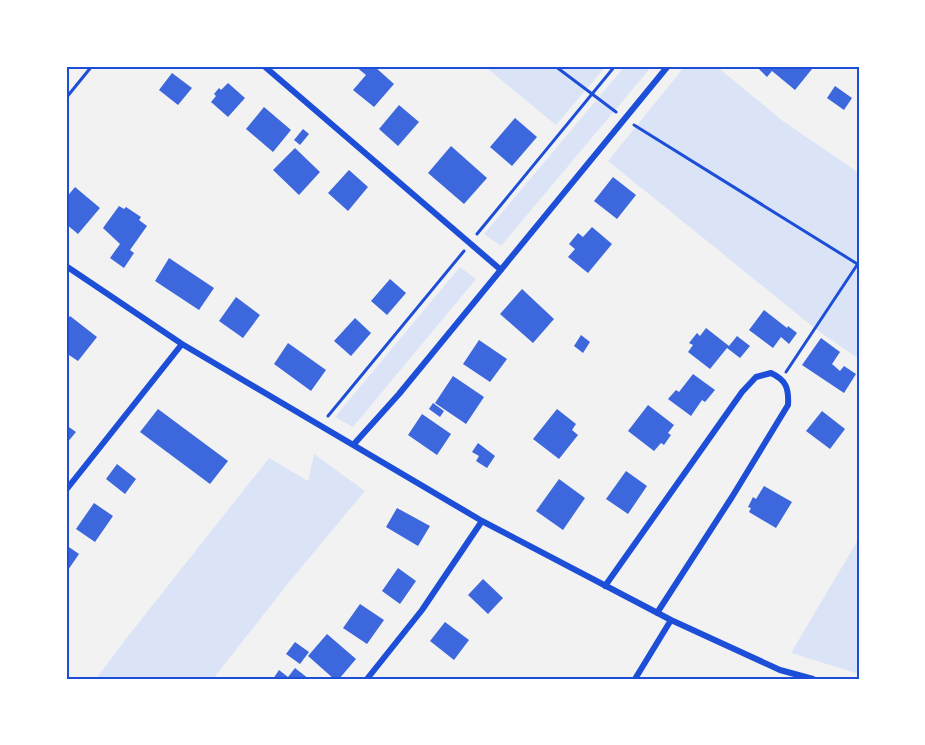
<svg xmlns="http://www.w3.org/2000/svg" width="925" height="745" viewBox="0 0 925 745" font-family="'Crimson Pro',serif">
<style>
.green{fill:#dbe4f7}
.building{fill:#3d67dc}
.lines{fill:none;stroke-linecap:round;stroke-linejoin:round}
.path{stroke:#1d4ed8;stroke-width:3}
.minor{stroke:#1d4ed8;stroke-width:6}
.neatline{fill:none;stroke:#1d4ed8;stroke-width:2}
</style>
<rect width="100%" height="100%" fill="#f2f2f2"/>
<!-- green -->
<path class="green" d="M484 66H606L556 125Z
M625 66H652L501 246 484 234Z
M685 66H716L783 121 859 173V359L817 330 608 161Z
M460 267 476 279 353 427 335 417Z
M314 454 365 491 286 586 213 679H96L125 640 269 458 308 481Z
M859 538V674L791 653Z"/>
<!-- building -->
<path class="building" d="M355 66H374L394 84 374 107 353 90 366 75Z
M762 66H808L812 69 795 90 772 71 767 77 759 69Z
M172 73 192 88 178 105 159 90Z
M228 83 245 98 228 117 211 102 216 96 214 94 219 88 221 90Z
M835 86 852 98 844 110 827 98Z
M399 105 419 122 398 146 379 129Z
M264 107 291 130 273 152 246 129Z
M515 118 537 137 512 166 490 147Z
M303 129 309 134 300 145 294 140Z
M451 146 487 178 464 204 428 173Z
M295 148 320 172 299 195 273 170Z
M349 170 368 187 348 211 328 193Z
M613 177 636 195 617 219 594 201Z
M75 187 100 208 78 234 66 224V198Z
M119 206 124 209 126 207 141 217 139 220 147 226 130 250 134 253 124 268 110 258 120 244 103 228Z
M592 227 612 244 588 273 568 257 575 249 569 244 578 233 583 237Z
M169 258 214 288 199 310 155 281Z
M390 279 406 293 387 315 371 301Z
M522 289 554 319 533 343 500 314Z
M236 297 260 315 243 338 219 321Z
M764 310 787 328 788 326 797 333 789 344 781 337 773 348 749 330Z
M70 316 97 337 78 361 66 353V322Z
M355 318 371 333 351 356 334 341Z
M706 328 729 346 737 336 750 346 740 358 727 348 710 369 688 352 693 345 689 343 697 333 700 336Z
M581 335 590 342 583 353 574 346Z
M821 338 840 352 832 364 840 371 844 366 856 374 844 393 802 365Z
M479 340 507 359 490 382 463 364Z
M288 343 326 370 311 391 274 364Z
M693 374 715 390 705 402 702 400 691 416 668 399 676 390 679 392Z
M453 376 484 397 466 424 435 403Z
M433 403 444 411 440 417 429 409Z
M648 405 674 425 668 433 671 435 664 445 661 443 654 451 628 431Z
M158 409 228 461 210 484 140 432Z
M557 409 576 424 572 430 578 435 559 459 533 439Z
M822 411 845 429 830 449 806 431Z
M422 414 451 434 437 455 408 435Z
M66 425 76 432 66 444Z
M478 443 495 456 487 468 476 461 479 456 472 452Z
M117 464 136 479 125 494 106 479Z
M626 471 647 486 628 514 606 499Z
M559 479 585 498 563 530 536 511Z
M764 486 792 502 776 528 749 512 751 508 748 507 753 497 756 499Z
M94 503 113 516 95 542 76 529Z
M397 508 430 526 418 546 386 527Z
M66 545 79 554 66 573Z
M398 568 416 581 400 604 382 591Z
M483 579 503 598 488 614 468 595Z
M360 604 384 620 367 644 343 628Z
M445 622 469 640 454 660 430 641Z
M327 634 356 659 339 679H334L308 656Z
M295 642 309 652 300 664 286 654Z
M295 668 309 679H273L279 670 288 677Z"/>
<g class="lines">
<!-- path -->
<path class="path" d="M555 66 616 112
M66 98 92 66
M634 125 859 265
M477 234 615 66
M786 372 859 262
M328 416 464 251"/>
<!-- minor -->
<path class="minor" d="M264 66 501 270
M66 266 182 344 482 521 671 620 780 670 813 679
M354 444 399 394 668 66
M66 490 182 344
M605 586 742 392 756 377 771 373C786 380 789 388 788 405L732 497 657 613
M367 679 422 610 482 521
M635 679 671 620"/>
</g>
<!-- border -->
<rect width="925" height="745" fill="none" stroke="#ffffff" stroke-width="135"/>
<rect x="68" y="68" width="790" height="610" class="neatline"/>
</svg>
